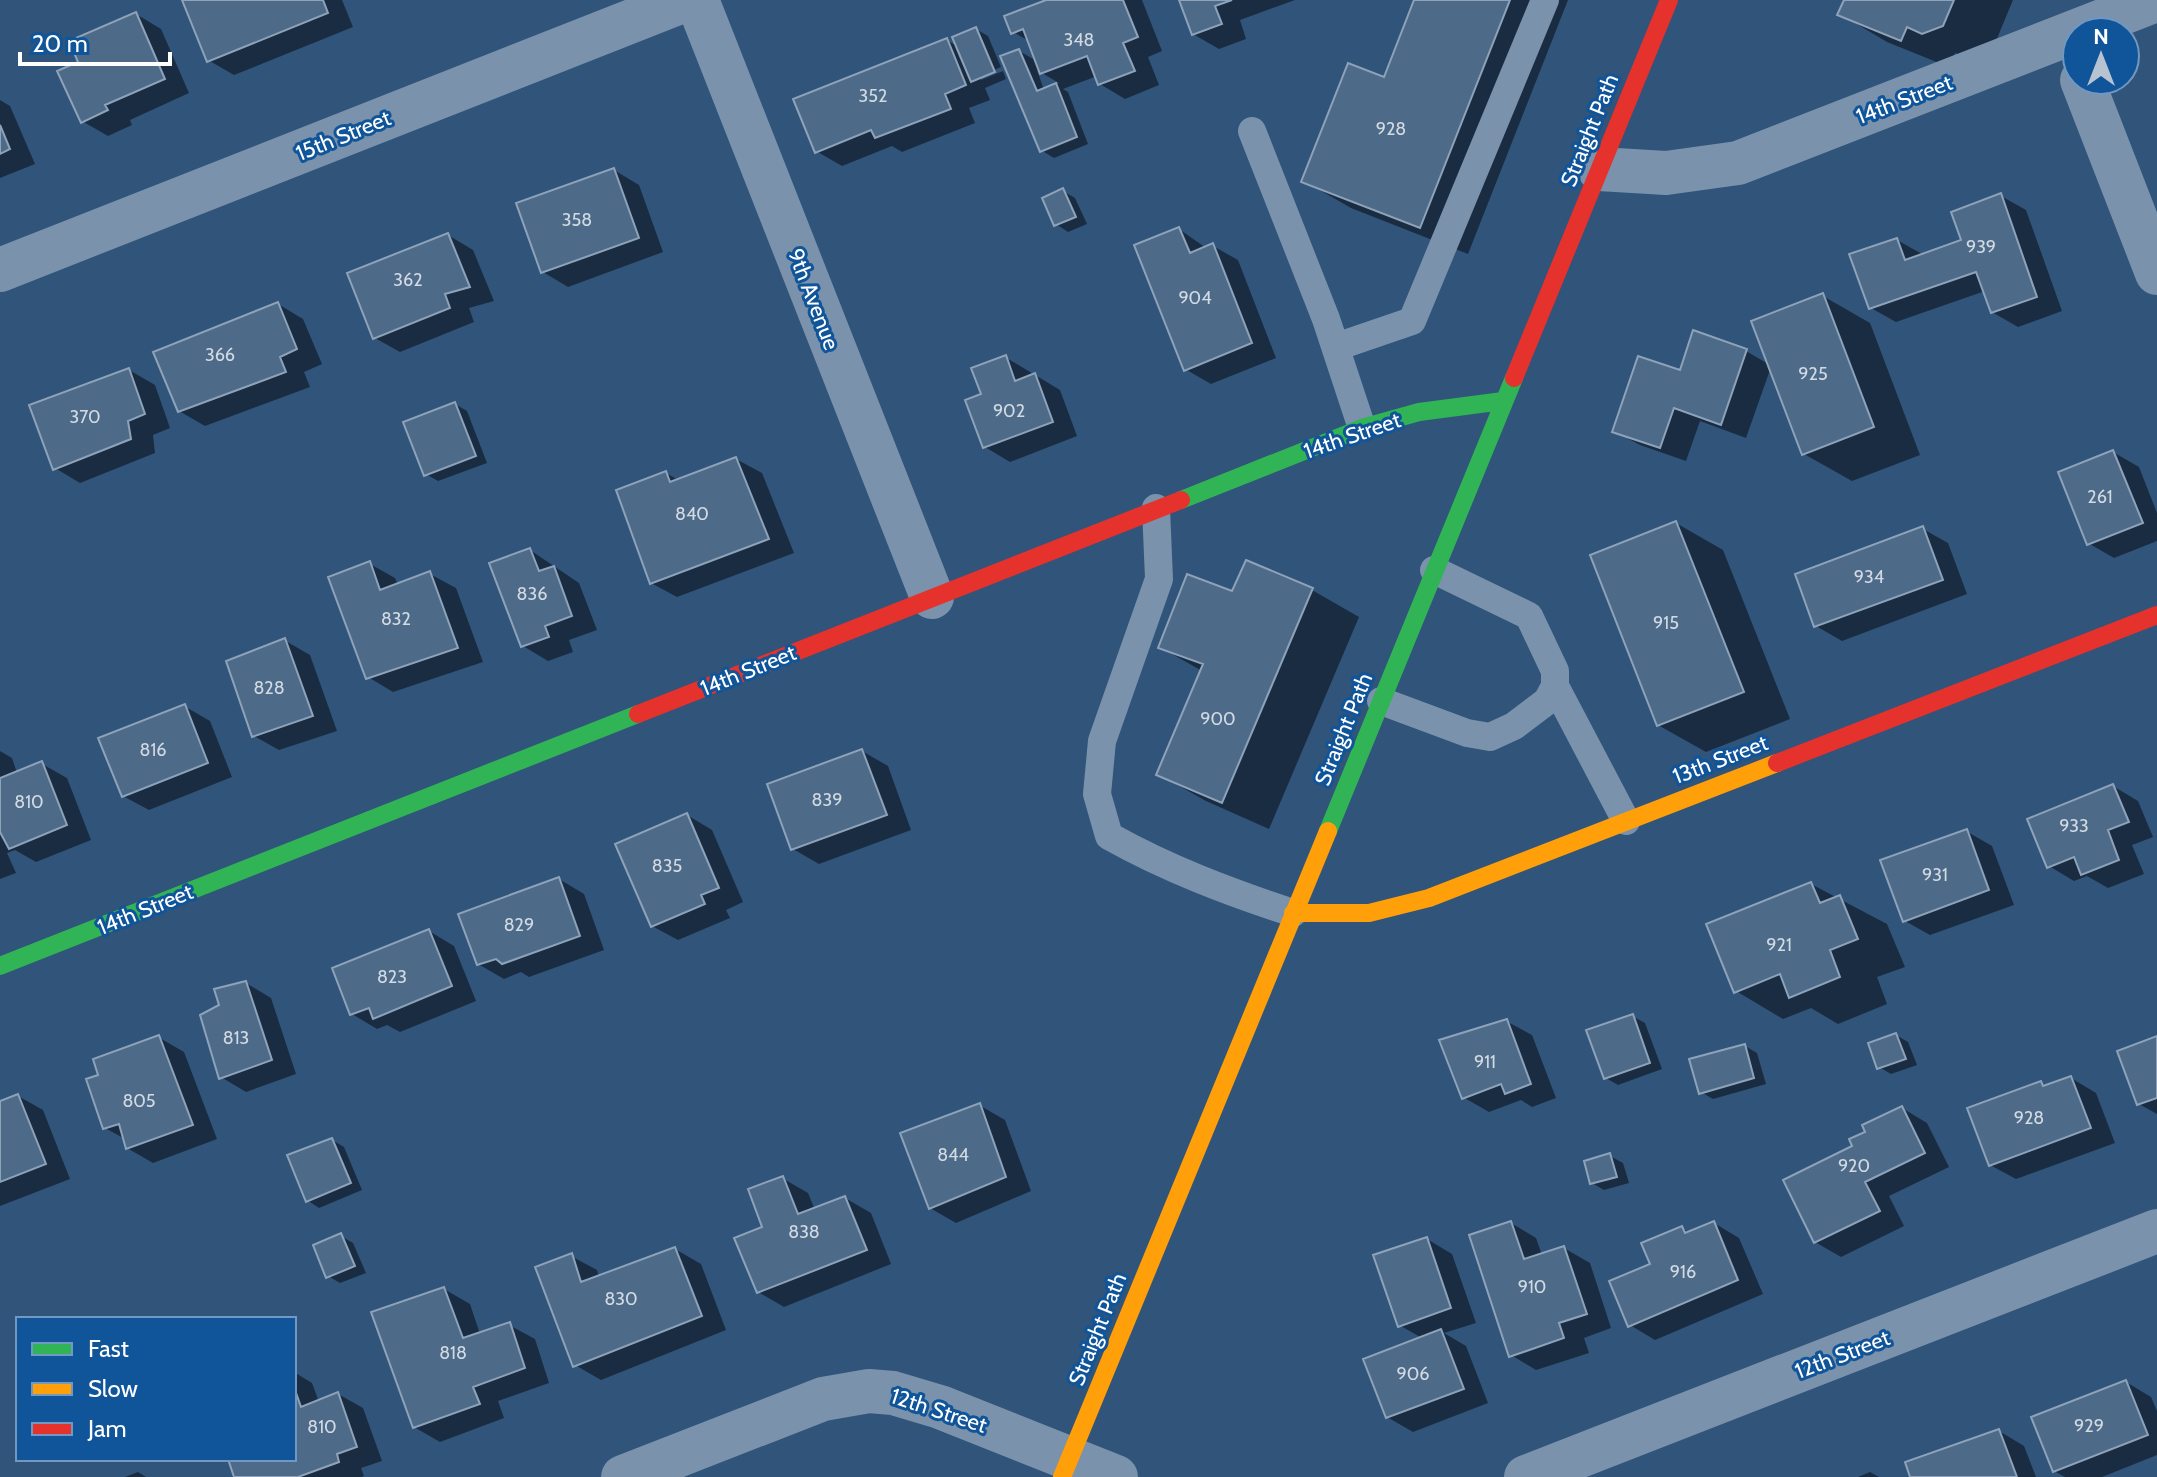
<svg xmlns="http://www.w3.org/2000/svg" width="2157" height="1477" viewBox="0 0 2157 1477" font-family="Cabin,sans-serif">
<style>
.shadow{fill:#0007;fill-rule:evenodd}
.building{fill:#4d6b89;stroke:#8ea3b9;stroke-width:2}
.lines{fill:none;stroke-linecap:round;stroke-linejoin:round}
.lane{stroke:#7a92ac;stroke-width:28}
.street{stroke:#7a92ac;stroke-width:44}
.fast{stroke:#30b455;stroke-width:18}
.slow{stroke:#ff9f0a;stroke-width:18}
.jam{stroke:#e5322d;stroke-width:18}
.labels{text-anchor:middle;stroke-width:6;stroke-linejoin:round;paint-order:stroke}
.number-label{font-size:18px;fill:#d2dae2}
.street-label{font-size:22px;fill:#fff;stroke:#105499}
</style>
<rect width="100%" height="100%" fill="#30547a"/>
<!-- shadow -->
<path class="shadow" d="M184 0H342L353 27 234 75 208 60Z
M1052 0H1142L1162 51 1148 57 1159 85 1125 99 1100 84 1097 76 1063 89 1068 92 1088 144 1054 158 1041 150 1019 51 1037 61 1029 41 1013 32ZM1037 70 1047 76 1059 83 1044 90Z
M1181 0H1295L1240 20 1246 39 1219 49 1193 34Z
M1416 0H1568L1468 254 1351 208 1304 181 1385 79Z
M1846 0H2013L1991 53 1971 60 1955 53 1949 67 1887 42 1840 14Z
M136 14 161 29 189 93 130 120 132 125 108 136 82 121 81 63Z
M976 29 988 36 1001 67 981 76V80L1003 71 1006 79 985 88 990 100 969 108 975 123 902 152 892 146 842 166 816 151 946 40 959 47Z
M0 100 10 106 35 164 0 178Z
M614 170 639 185 663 252 568 287 543 272Z
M1063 191 1075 198 1087 224 1068 232 1056 224Z
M2001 196 2026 210 2062 311 2018 327 1992 312 1985 291 1896 322 1871 308 1897 240 1922 254 1964 241Z
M1179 229 1206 248 1213 246 1238 260 1276 358 1211 384 1185 369Z
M448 235 473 250 494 301 469 308 474 322 400 352 375 338Z
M1823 296 1870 323 1920 455 1852 481 1804 454 1771 367 1746 438 1700 421 1686 461 1640 445 1614 431 1681 372 1695 333 1746 351 1770 365Z
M278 304 303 319 322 364 304 372 310 387 205 426 179 411Z
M1005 357 1060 390 1077 436 1010 462 985 447 983 395Z
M129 370 155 385 170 428 153 435 155 453 80 483 55 468Z
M455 404 467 411 487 463 438 481 426 474Z
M2113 452 2139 467 2157 513V541L2114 558 2088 543Z
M736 459 762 473 794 553 677 597 651 583 666 473 680 481Z
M1676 523 1723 550 1790 719 1706 752 1658 725Z
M1923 529 1948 543 1967 594 1842 641 1816 626Z
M530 550 579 583 597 630 569 640 573 652 548 661 523 646Z
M370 564 395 578 398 585 430 574 456 588 483 662 393 692 368 677Z
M1312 590 1359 617 1269 829 1206 801 1158 774 1202 671 1160 647 1233 594Z
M284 640 310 655 337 731 279 750 254 736Z
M184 706 210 721 232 777 149 810 123 796Z
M0 751 12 758 17 773 42 764 67 778 91 840 36 862 15 850 7 853 16 873 0 879Z
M862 751 888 766 911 830 819 864 793 849Z
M2113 786 2138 801 2153 837 2132 845 2144 874 2108 888 2087 876 2074 881 2049 866Z
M687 815 712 830 743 902 726 910 730 918 678 940 652 926Z
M1966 831 1992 846 2014 905 1930 935 1905 921Z
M559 879 584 894 604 950 529 977 521 972 504 979 478 964Z
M1811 884 1887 924 1905 967 1877 977 1887 1004 1838 1024 1811 1008 1783 1019 1736 991Z
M429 931 454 946 476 1001 400 1032 387 1025 377 1029 352 1014Z
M246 983 271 998 296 1074 246 1092 221 1077 222 1006Z
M1632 1016 1645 1023 1662 1069 1618 1085 1606 1078Z
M1506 1021 1532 1035 1556 1098 1532 1107 1521 1100 1489 1112 1463 1097Z
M1896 1035 1908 1042 1917 1065 1891 1074 1879 1067Z
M158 1037 184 1052 217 1139 153 1163 127 1148 125 1139 105 1128 100 1077Z
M2157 1038V1114L2139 1104Z
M1745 1046 1757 1053 1766 1084 1713 1099 1701 1092Z
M2071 1078 2096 1093 2115 1143 2016 1179 1990 1165 2041 1083 2047 1087Z
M18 1096 43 1110 70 1179 0 1206V1103Z
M979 1105 1005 1120 1031 1191 956 1223 930 1208Z
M1902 1108 1927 1123 1949 1167 1889 1196 1904 1226 1841 1257 1815 1242 1855 1147 1868 1133Z
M332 1140 344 1147 362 1190 319 1208 307 1200Z
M1610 1156 1623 1163 1629 1183 1604 1190 1592 1183Z
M782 1178 808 1193 815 1210 845 1198 871 1213 891 1264 784 1307 758 1292 765 1228Z
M1511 1223 1536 1238 1542 1255 1564 1248 1590 1263 1611 1328 1584 1338 1589 1353 1536 1370 1511 1355Z
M1714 1223 1739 1238 1763 1294 1655 1340 1630 1325 1652 1265 1682 1228 1690 1233Z
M341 1236 353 1243 366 1273 340 1283 328 1276Z
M1427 1239 1452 1254 1476 1323 1444 1333 1466 1346 1488 1403 1413 1432 1387 1417 1422 1338 1399 1325Z
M675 1249 701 1264 726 1330 601 1380 575 1365 571 1256 597 1270 599 1277Z
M444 1289 470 1304 480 1334 509 1325 535 1339 549 1383 498 1401 504 1418 440 1442 414 1427Z
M294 1372 312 1383 319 1402 338 1394 363 1408 382 1461 361 1468 364 1476 361 1477H236L230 1459H294Z
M2126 1382 2151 1397 2157 1411V1455L2102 1477H2065L2054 1471Z
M1999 1431 2024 1446 2036 1477H1913Z
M138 1472 146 1477H125Z
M1870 1472 1879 1477H1858Z"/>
<!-- building -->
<path class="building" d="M182 0H323L328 13 207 62Z
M1046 0H1123L1138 37 1123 43 1135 71 1098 85 1087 56 1040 74 1023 29 1011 34 1004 16Z
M1179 0H1232L1215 6 1222 24 1192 35Z
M1414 0H1510L1420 228 1301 182 1348 63 1384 77Z
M1844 0H1954L1943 26 1922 34 1907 27 1901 41 1837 15Z
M136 12 165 79 105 105 108 110 81 123 57 71 78 62 69 41Z
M976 27 995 72 971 82 952 37Z
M947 38 966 85 945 94 951 109 875 138 871 130 815 153 793 99Z
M1019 49 1037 91 1056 83 1077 137 1040 152 1000 56Z
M0 125 10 149 0 154Z
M614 168 639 238 541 273 516 203Z
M1063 188 1076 217 1054 226 1042 198Z
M2001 193 2037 297 1991 313 1976 272 1869 309 1849 254 1897 238 1905 260 1961 240 1951 212Z
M1179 227 1190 253 1213 243 1252 343 1184 371 1134 245Z
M448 233 470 287 445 294 450 308 373 339 347 273Z
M1823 293 1874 427 1802 455 1751 321Z
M278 302 297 349 280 357 286 372 178 412 153 352Z
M1693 330 1747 349 1721 425 1674 408 1660 448 1612 432 1638 356 1680 370Z
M1006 355 1015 381 1035 373 1053 422 983 448 965 400 981 394 971 368Z
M129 368 145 414 128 421 131 439 53 470 29 405Z
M455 402 476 456 424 476 403 422Z
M2113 450 2143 523 2087 545 2058 472Z
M736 457 769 539 650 584 616 490 666 471 670 482Z
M1676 521 1744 692 1657 726 1590 555Z
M1923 526 1943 580 1814 627 1795 574Z
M530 548 539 571 554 566 572 616 545 626 549 637 521 647 489 563Z
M1246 560 1313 588 1222 803 1156 775 1203 664 1158 648 1187 574 1232 591Z
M370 561 380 590 430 571 458 648 366 679 328 577Z
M285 638 313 716 252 737 226 661Z
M185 704 208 763 122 797 98 738Z
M862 749 887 815 791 850 767 784Z
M42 761 67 825 9 849 0 832V778Z
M2113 784 2129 822 2108 830 2119 860 2081 875 2074 857 2047 868 2027 819Z
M687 813 719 888 701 895 705 904 651 927 615 844Z
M1967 829 1989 890 1903 922 1880 860Z
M559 877 580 936 502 964 496 959 477 965 458 914Z
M1811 882 1820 903 1840 895 1858 939 1830 950 1840 977 1789 998 1780 974 1734 993 1706 924Z
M429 929 452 986 373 1019 369 1008 350 1015 332 968Z
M246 981 272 1060 219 1079 200 1015 219 1005 214 989Z
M1633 1014 1650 1063 1604 1079 1586 1030Z
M1507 1019 1531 1084 1505 1094 1501 1084 1462 1099 1439 1040Z
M1896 1033 1906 1059 1877 1069 1868 1043Z
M159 1035 193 1125 126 1149 119 1124 103 1129 86 1079 98 1075 93 1059Z
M2157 1036V1098L2137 1105 2117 1051Z
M1745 1044 1754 1078 1699 1094 1689 1059Z
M2071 1076 2091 1128 1989 1166 1967 1108 2041 1081 2043 1086Z
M18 1094 46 1164 0 1182V1101Z
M980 1103 1006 1177 929 1209 900 1133Z
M1902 1106 1925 1153 1865 1182 1880 1211 1814 1243 1783 1180 1852 1146 1849 1139 1865 1132 1862 1125Z
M332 1138 351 1183 306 1202 287 1155Z
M1610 1153 1617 1177 1590 1184 1584 1161Z
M783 1176 798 1214 845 1196 867 1250 757 1293 734 1238 762 1227 748 1189Z
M1511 1221 1524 1259 1564 1246 1587 1314 1559 1323 1564 1338 1509 1357 1469 1235Z
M1714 1221 1738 1280 1628 1327 1609 1281 1650 1264 1641 1243 1682 1226 1685 1233Z
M341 1233 355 1266 326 1278 313 1245Z
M1427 1237 1451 1308 1398 1327 1373 1255Z
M675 1247 702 1316 573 1367 535 1267 572 1253 581 1282Z
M444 1287 463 1338 510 1322 525 1368 473 1387 480 1404 413 1428 371 1312Z
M1441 1329 1464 1389 1386 1418 1363 1359Z
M2126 1380 2148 1435 2053 1472 2031 1417Z
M294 1387 301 1407 338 1392 357 1447 337 1454 339 1462 298 1477H234L228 1459H294Z
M1999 1429 2017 1477H1910L1905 1462Z"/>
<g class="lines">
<!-- lane -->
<path class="lane" d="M1252 131 1326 319 1362 428
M1336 347 1412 321 1545 0
M1156 508 1159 579 1102 741 1097 794 1109 836C1168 869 1229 892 1293 913
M1434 570 1529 616 1555 671V686L1626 821
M1381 701 1467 733 1490 737 1514 726 1547 701 1555 686"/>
<!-- street -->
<path class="street" d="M697 0 932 597
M2082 80 2157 273
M1599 169 1666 173 1738 163 2156 0
M0 270 685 0
M623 1477 823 1399 869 1391 893 1393 940 1407 1116 1477
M1526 1477 2157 1231"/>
<!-- fast -->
<path class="fast" d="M1181 500 1362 428 1419 412 1503 401
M1328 831 1514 378
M0 966 638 714"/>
<!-- slow -->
<path class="slow" d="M1293 913H1369L1429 898 1777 763
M1062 1477 1328 831"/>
<!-- jam -->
<path class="jam" d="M1514 378 1669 0
M638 714 1181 500
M1777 763 2157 615"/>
</g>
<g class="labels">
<!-- number labels -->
<g class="number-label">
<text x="1079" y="46">348</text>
<text x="873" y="102">352</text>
<text x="1391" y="135">928</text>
<text x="577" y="226">358</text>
<text x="1981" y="253">939</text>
<text x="408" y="286">362</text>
<text x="1195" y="304">904</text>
<text x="220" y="361">366</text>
<text x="1813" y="380">925</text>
<text x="1009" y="417">902</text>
<text x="85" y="423">370</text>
<text x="2100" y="503">261</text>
<text x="692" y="520">840</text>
<text x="1869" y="583">934</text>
<text x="532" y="600">836</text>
<text x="396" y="625">832</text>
<text x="1666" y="629">915</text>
<text x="269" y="694">828</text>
<text x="1218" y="725">900</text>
<text x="153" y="756">816</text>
<text x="827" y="806">839</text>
<text x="29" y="808">810</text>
<text x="2074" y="832">933</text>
<text x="667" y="872">835</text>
<text x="1935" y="881">931</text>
<text x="519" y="931">829</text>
<text x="1779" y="951">921</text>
<text x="392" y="983">823</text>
<text x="236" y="1044">813</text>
<text x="1485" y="1068">911</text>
<text x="139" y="1107">805</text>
<text x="2029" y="1124">928</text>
<text x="953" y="1161">844</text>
<text x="1854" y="1172">920</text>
<text x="804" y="1238">838</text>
<text x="1683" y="1278">916</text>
<text x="1532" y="1293">910</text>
<text x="621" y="1305">830</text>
<text x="453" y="1359">818</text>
<text x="1413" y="1380">906</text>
<text x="2089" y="1432">929</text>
<text x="322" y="1433">810</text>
</g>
<!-- street labels -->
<g class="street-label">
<text transform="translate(1904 99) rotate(-21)" y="8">14th Street</text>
<text transform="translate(1589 130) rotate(-68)" y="8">Straight Path</text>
<text transform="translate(343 135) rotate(-22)" y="8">15th Street</text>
<text transform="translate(814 299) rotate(69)" y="8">9th Avenue</text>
<text transform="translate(1352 435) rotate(-19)" y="8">14th Street</text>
<text transform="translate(748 670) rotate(-22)" y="8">14th Street</text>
<text transform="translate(1343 729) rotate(-68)" y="8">Straight Path</text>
<text transform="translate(1720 759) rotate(-21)" y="8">13th Street</text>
<text transform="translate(145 909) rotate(-22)" y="8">14th Street</text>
<text transform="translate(1097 1329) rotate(-68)" y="8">Straight Path</text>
<text transform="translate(1842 1354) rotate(-21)" y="8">12th Street</text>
<text transform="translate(939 1410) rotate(18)" y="8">12th Street</text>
</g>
</g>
<!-- legend -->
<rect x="16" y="1317" width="280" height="144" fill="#105499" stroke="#7098c2" stroke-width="2"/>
<rect x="32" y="1343" width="40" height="12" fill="#30b455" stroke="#7098c2" stroke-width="2"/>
<text x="88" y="1357" font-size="24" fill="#ffffff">Fast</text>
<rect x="32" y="1383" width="40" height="12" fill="#ff9f0a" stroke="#7098c2" stroke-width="2"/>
<text x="88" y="1397" font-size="24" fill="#ffffff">Slow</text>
<rect x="32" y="1423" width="40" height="12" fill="#e5322d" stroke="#7098c2" stroke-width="2"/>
<text x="88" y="1437" font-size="24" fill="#ffffff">Jam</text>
<!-- north arrow -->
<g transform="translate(2101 56)"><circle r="38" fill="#105499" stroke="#7098c2" stroke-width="2"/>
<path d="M0-6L14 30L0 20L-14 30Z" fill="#b7c3d0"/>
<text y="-12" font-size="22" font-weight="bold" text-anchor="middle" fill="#ffffff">N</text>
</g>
<!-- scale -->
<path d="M20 52v12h150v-12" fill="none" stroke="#ffffff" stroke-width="4"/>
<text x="32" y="52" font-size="24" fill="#ffffff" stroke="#105499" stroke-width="6" paint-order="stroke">20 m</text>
</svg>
